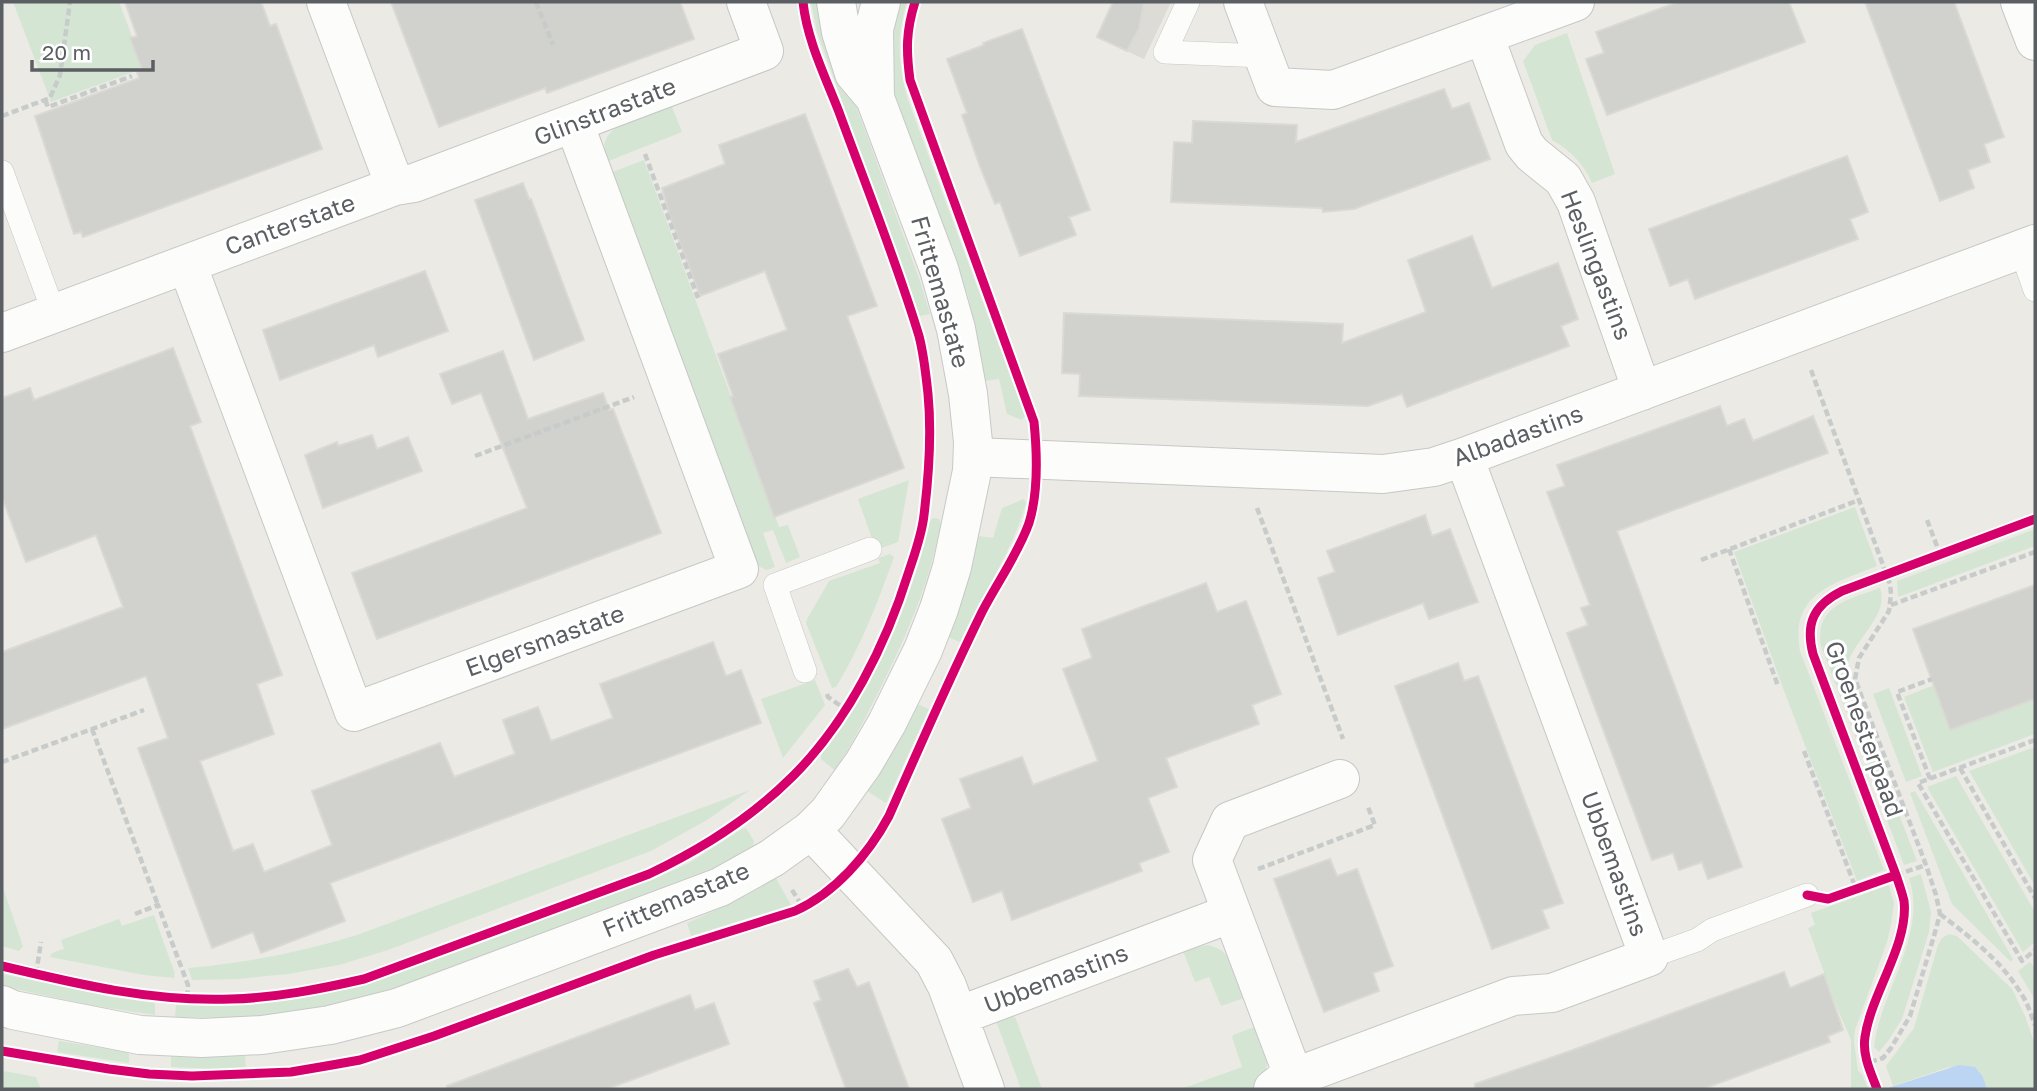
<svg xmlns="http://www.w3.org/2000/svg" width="2037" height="1091" viewBox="0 0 2037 1091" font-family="'Golos Text',sans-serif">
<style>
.industrial{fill:#dcdbd6}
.green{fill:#d4e6d3}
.water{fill:#bbd5f2}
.building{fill:#d1d1ce;stroke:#dad9d4;stroke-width:2}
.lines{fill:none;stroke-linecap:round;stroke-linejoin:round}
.lane-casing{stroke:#c7c7c7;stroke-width:24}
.street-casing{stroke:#c7c7c7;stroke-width:40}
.secondary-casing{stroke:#c9c8c8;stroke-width:40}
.path{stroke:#c7cbca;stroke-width:4.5;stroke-dasharray:7 3.5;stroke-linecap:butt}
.lane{stroke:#fcfcfb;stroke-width:23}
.street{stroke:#fcfcfb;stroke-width:38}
.secondary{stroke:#fcfcfb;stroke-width:38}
.cycleway-casing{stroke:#fff;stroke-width:13}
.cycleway{stroke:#d6006c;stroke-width:9}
.labels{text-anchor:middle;stroke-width:6;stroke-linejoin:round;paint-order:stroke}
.street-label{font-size:24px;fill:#5b5e62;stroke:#fff}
</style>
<rect width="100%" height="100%" fill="#ebeae5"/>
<!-- industrial -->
<path class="industrial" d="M1112 2H1171L1144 59 1096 37Z"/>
<!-- green -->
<path class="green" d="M13 2H119L144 68 51 102Z
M811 2H822L830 34 920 281 930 314 920 316 817 32Z
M895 2H907C896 36 898 66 908 100L1025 416 1022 420 1007 414 999 379 985 381 968 296 893 90 892 9Z
M1567 33 1615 174 1592 183C1584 164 1570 150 1552 140L1523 61 1535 45Z
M671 104 682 132 606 162C605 154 603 147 606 139 613 122 653 112 671 104Z
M644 160 779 527 788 525 800 557 786 563 773 530 763 533 775 567 767 570 755 565 610 173Z
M909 480 898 542 876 550 858 499Z
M1024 499 1026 503C1012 553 981 596 960 642L948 637 962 600 978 536 993 538 1002 508Z
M1855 507 1877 566C1833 584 1790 593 1800 651L1884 870 1857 881 1783 688 1734 552Z
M933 518 939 519 941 523C930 582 907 635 880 689 866 716 853 743 836 769H833L821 759V755C875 686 910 606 930 521Z
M2035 529V546L1898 597 1897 581Z
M890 554 894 557C878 602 861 646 836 687L832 688 806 623 807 619 829 581 880 563 878 558Z
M1880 588C1891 620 1844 644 1846 677L1917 861 1904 865 1821 646C1814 605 1850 599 1880 588Z
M815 680 825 705 783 758 761 699Z
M1934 685 1950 730 2035 699V734L1933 772 1904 697Z
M1889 688 1922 776 1906 782 1873 694Z
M917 704 929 709 886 803 867 791 892 754Z
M2035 747V886L1969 771Z
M1956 776 2035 912V942L2023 952 1927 787Z
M750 790 707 820 651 851 388 950 339 965 288 974 237 979 192 980 188 968C246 963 301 952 357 935Z
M1915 791 2013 959 2011 962 1952 904 1910 793Z
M746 828 754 841 753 846 713 868 395 988 340 1003 280 1015 233 1018 175 1017 176 1005C241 1009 303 1000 366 985L652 880 689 863 742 829Z
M1921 874 1931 912 1929 932 1902 1019 1888 1041 1879 1052 1874 1047C1880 993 1928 934 1909 878Z
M776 878 791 905 691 936 687 923 738 900Z
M2 885 23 946 19 951 2 946Z
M1889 885 1894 903 1891 924 1887 942 1855 1030 1854 1041 1858 1071 1862 1074 1868 1089H1851V1040L1837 1008 1808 928 1815 925 1811 913Z
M154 915 175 974 174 975 175 978 144 975 50 957 52 953 64 949 61 940 119 919 122 926Z
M1949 934 1957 936 2012 989 2025 1016 2035 1045V1089H1987L1983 1077 1949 1067 1893 1086 1886 1066 1914 1028 1938 945 1942 938Z
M1206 945C1234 949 1237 974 1244 998L1221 1006 1209 977 1195 982 1183 951Z
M2030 962 2035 968V1000L2018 971Z
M2 974 111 997 155 1003V1015L88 1005 2 986Z
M1014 1014 1042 1089H1021L996 1021Z
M1254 1027C1266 1050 1276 1067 1253 1088L1181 1089 1242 1067 1232 1037 1233 1035Z
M59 1041 129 1052V1063L57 1052Z
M171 1056H245L246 1067 219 1069 171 1067Z
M4 1071 36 1077 41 1089H2Z"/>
<!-- water -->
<path class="water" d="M1959 1065 1975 1067 1983 1077 1987 1089H1885Z"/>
<!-- building -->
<path class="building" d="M125 2H261L270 26 276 24 322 149 83 237 81 232 74 234 35 116 139 78 137 72 142 70 130 38 137 36Z
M391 2H680L694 39 547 93 545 88 439 127Z
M1113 2H1144L1139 29 1127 51 1097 37Z
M1678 2H1789L1805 42 1607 115 1586 59 1604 53 1596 32Z
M1865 2H1954L2004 137 1984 144 1990 162 1968 170 1974 188 1940 201Z
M1022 29 1090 210 1069 217 1076 235 1020 256 1000 202 995 204 979 164 962 115 967 113 947 59 984 45 983 43Z
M1444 89 1452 109 1469 103 1490 159 1354 209 1323 212 1322 208 1171 202 1174 142 1192 143 1193 121 1297 125 1296 142Z
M805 114 877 306 847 316 904 468 774 517 730 397 733 396 718 354 787 330 765 271 700 296 669 214 662 188 725 164 719 145Z
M1847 156 1868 212 1850 219 1858 239 1695 299 1688 279 1670 286 1649 229Z
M523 183 529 199H531L584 340 534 360 475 200Z
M1472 236 1492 288 1558 263 1578 319 1561 326 1569 346 1407 407 1402 394 1368 406 1079 396 1080 374 1062 373 1064 313 1343 324 1342 343 1426 312 1408 260Z
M425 271 448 331 378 357 374 345 280 380 263 330Z
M173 348 201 422 190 426 282 675 257 684 274 734 200 761 233 851 253 844 264 872 332 845 312 791 440 743 454 777 515 754 503 720 538 707 551 741 613 718 600 684 713 642 726 676 741 670 761 723 330 883 345 921 261 953 253 932 212 948 138 748 168 738 146 676 2 729V652L123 607 96 535 26 562 2 497V398L30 388 34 400Z
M503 351 528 419 603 393 609 410 613 409 661 533 377 639 352 573 527 508 481 393 452 404 440 374Z
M1720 406 1727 426 1744 419 1753 441 1813 416 1828 453 1617 531 1742 867 1708 879 1702 862 1679 870 1673 853 1652 860 1567 633 1588 625 1581 608 1590 605 1547 492 1565 486 1557 465Z
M372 435 377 449 408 437 422 471 323 508 305 455 337 442 338 446Z
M1425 515 1432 536 1450 529 1478 602 1429 619 1423 603 1338 635 1318 578 1335 572 1327 551Z
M1206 583 1217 612 1246 601 1281 694 1252 705 1259 724 1166 758 1177 787 1148 798 1169 852 1139 863 1142 871 1012 920 1002 891 973 902 942 819 971 808 960 779 1022 757 1033 785 1098 761 1063 669 1092 658 1082 629Z
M2035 585V699L1950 730 1913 629Z
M1458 663 1464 681 1478 676 1563 903 1542 910 1549 928 1492 949 1395 686Z
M1330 859 1337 876 1357 869 1393 966 1373 973 1379 991 1324 1012 1274 879Z
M848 969 857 987 869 982 909 1089H846L814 1003 821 1000 814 981Z
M1784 972 1790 988 1824 974 1843 1030 1828 1036 1830 1042 1703 1089H1475V1084L1573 1050Z
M690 995 695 1010 714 1003 729 1044 607 1089H447V1086Z"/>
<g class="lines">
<defs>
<path id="lane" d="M1188 2 1165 52 1264 56
M2 172 54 313
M2021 250 2035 290
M805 671 775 585 870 549
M1649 957 1697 940 1712 930 1807 895"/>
<path id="street" d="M1243 2 1275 87 1333 90 1575 2
M2020 2 2035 41
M1484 35 1524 144 1532 154 1563 179 1576 202 1642 391
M395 186 414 183 764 51 746 2
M187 264 354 712 739 569 574 123
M2 333 395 186 326 2
M973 457 1383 474 1434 467 1464 457 2035 244
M811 830 934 961 947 986 985 1089
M958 1016 1232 913
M1294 1078 1212 860 1230 821 1340 779
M1273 1089 1282 1082 1513 996 1552 993 1649 957 1464 457"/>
<path id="secondary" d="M875 98 874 29 881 2
M2 1005 13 1010 140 1035 202 1038 262 1035 330 1025 397 1008 720 887 772 858 811 830 828 813 863 764 887 723 923 650 939 609 952 567 972 471 973 442 968 394 956 329 939 269 875 98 854 73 841 32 836 2"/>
</defs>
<!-- lane casing -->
<use href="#lane" class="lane-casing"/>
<!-- street casing -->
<use href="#street" class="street-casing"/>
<!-- secondary casing -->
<use href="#secondary" class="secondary-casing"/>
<!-- path -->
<path class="path" d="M536 2 553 45
M45 100 48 107 132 76
M2 116 50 98 60 75 70 2
M645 154 698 298
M1811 370 1890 584 1891 594 1889 611 1859 658 1855 679 1926 865 1936 895 1940 914 1936 929 1910 1016 1891 1048 1883 1058 1867 1063
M475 456 634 397
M1257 508 1343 739
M1927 520 1940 554
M1729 549 1778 686
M1701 560 1859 500
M1891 605 2035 552
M827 694 828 697 845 709
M92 729 158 905
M2035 740 1918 783 2022 961 2035 950
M1804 751 1856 889
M2 762 144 710
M1960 768 2035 898
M1930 779 1897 692 1932 679
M1258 869 1375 825 1368 807
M1896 875 1926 865
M792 890 799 901
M135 914 158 905 188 985 187 998
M1940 914C1970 937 2002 961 2022 995 2028 1004 2031 1015 2035 1025
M36 974 41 942"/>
<!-- lane -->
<use href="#lane" class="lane"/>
<!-- street -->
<use href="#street" class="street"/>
<!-- secondary -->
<use href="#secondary" class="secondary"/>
<defs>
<path id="cycleway" d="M1807 895 1828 899 1896 875
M2 966C77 984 152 1002 231 999 275 998 320 989 364 979L649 874C702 849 751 818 793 776 848 721 886 645 909 571 915 553 922 534 924 515 929 474 932 435 928 394 926 375 924 355 919 336 896 260 866 186 839 112 825 76 807 40 803 2
M2 1051 109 1069 149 1074 192 1076 291 1072 332 1065 360 1060 434 1036 654 955 795 911C835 893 868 855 889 816 919 748 949 679 982 612 997 583 1018 554 1029 523 1038 494 1037 452 1034 422L910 80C906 50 906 31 915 2
M1877 1089C1871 1073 1862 1055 1865 1037 1871 994 1909 944 1904 901 1902 892 1899 884 1896 875L1813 654C1805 623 1814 605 1842 591L2035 519"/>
</defs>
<!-- cycleway casing -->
<use href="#cycleway" class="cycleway-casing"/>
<!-- cycleway -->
<use href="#cycleway" class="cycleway"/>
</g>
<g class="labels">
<!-- street labels -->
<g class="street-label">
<text transform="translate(605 112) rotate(-21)" y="8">Glinstrastate</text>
<text transform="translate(290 225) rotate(-20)" y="8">Canterstate</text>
<text transform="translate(1596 265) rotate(69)" y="8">Heslingastins</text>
<text transform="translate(940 292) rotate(74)" y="8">Frittemastate</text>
<text transform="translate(1518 436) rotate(-20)" y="8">Albadastins</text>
<text transform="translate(545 641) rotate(-20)" y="8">Elgersmastate</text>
<text transform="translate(1864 729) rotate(70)" y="8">Groenesterpaad</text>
<text transform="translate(1614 864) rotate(70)" y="8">Ubbemastins</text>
<text transform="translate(676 900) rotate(-23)" y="8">Frittemastate</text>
<text transform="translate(1056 979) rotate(-21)" y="8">Ubbemastins</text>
</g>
</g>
<!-- border -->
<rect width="2037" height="1091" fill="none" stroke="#5b5e62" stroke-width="7"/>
<!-- scale -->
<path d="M32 60v10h121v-10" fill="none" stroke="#5b5e62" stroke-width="3.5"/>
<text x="42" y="60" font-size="21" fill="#5b5e62" stroke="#ffffff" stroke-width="5" paint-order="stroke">20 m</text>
</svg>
